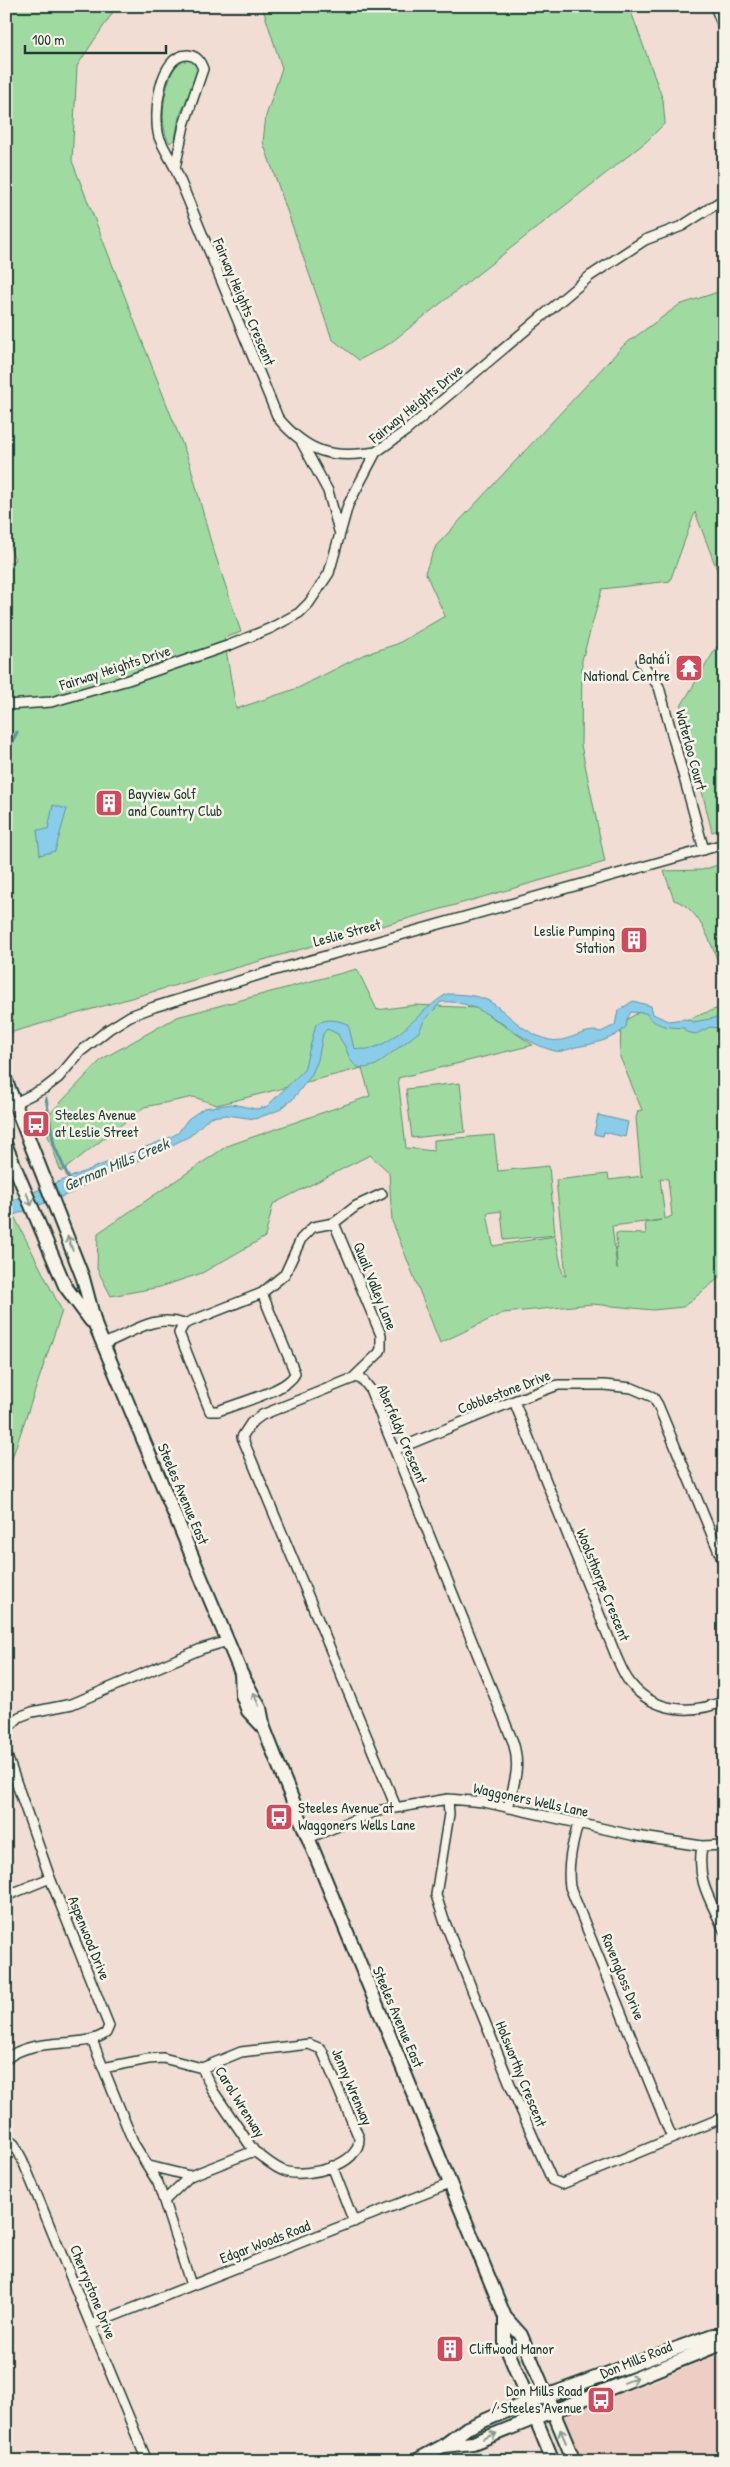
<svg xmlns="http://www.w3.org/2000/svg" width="730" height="2467" viewBox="0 0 730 2467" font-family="'Patrick Hand',sans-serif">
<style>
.built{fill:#edcdc4}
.green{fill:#9fdba1;stroke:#5f8c6a;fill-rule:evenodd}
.water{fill:#89cdea;stroke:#5f93a1}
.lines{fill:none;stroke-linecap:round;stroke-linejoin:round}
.stream{stroke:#5f93a1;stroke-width:3}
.street-casing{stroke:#1f3d34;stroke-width:12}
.secondary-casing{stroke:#1f3d34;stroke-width:16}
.street{stroke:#f7f3e8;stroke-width:9}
.secondary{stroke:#f7f3e8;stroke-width:12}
.oneway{stroke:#8b988e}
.labels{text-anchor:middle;stroke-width:5;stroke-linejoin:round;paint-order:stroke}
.street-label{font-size:15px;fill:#1f3d34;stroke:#f7f3e8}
.poi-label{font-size:15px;fill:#1f3d34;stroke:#f7f3e8;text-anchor:start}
.water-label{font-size:16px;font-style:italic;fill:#345a58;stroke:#f7f3e8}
</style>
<rect width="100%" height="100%" fill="#f1ddd3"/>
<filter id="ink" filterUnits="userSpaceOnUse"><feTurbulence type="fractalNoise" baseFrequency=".02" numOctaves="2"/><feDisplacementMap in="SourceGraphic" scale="10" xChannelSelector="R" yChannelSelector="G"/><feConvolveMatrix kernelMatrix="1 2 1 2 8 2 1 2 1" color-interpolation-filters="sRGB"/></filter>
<g filter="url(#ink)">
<!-- built -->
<path class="built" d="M724 2335V2461H574L553 2411 643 2386 717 2355Z"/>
<!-- green -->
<path class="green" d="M6 6H117L77 66 72 161 190 464 210 539 241 632 224 638 236 709 298 688 363 655 397 644 445 616 425 572 436 546 624 345 679 305 724 290V588L695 512 670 581 602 589 582 660 581 745 605 862 9 1033 6 1027V564L15 560 6 537Z
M262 6H629L663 100 665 123 647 141 389 344 359 360 332 339 263 142 266 116 282 68Z
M187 59 195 61 199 66 198 75 179 117 175 139 170 143C156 128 165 61 187 59Z
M724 635V828L712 832 681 706Z
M724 863V979C715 954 702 908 674 900L664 871 702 870Z
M357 969 377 1010 415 1005 478 1008 533 1045 398 1078 406 1148 434 1151V1140L494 1135 498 1171 549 1166 555 1235 504 1240 501 1211 487 1213 493 1246 555 1236 563 1275 566 1276 556 1180 608 1174 609 1180 643 1176 641 1175 636 1118 638 1111 642 1110 620 1057 621 1023 643 1010 669 1026 724 1006V1266L719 1278 683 1307 653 1310 592 1304 503 1313 440 1343 392 1221 389 1172 370 1155 273 1204 265 1237 202 1273 160 1287 111 1296 97 1269 98 1233 227 1146 370 1096 362 1068 217 1105 194 1097 144 1107 61 1172 43 1121 102 1059 177 1017ZM660 1178 668 1179 672 1216 665 1219ZM661 1220 645 1223 646 1234 616 1233 617 1269 612 1226Z
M460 1083 465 1132 412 1138 406 1089Z
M6 1200 62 1311 6 1476Z"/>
<!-- water -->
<path class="water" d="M53 805 67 809 55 851 40 855 37 830 48 829Z
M447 994C459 994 478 995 489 1001 510 1014 520 1031 546 1039 566 1046 582 1027 601 1032L615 1025 618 1011 633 1001 651 1006 653 1014 668 1021 685 1019 694 1022 724 1016V1025L719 1028 710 1027 696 1034 686 1032 684 1028C668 1027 655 1027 646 1013L631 1012 627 1019 626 1027C613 1039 598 1043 581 1046 573 1047 562 1053 555 1051 513 1041 485 998 441 1002L424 1021 419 1032 376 1065C357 1072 352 1066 346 1049 344 1043 339 1039 338 1034L327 1029 323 1034 318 1060 311 1076 292 1100 279 1110 255 1119 227 1115 210 1117 190 1136 158 1152 92 1181 71 1193 6 1218V1203L171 1137 178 1133 188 1119 204 1108 232 1104 256 1109 266 1107 304 1070 316 1024C326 1018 338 1020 348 1024L354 1048C387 1058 419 1009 447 994Z
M598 1115 628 1122 625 1137 604 1132 603 1136 594 1134Z"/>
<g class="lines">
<!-- stream -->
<path class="stream" d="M6 754 17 732
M6 1018 11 1030
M46 1098 54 1145 70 1181"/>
<defs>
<path id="street" d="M715 6 724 29
M175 168 184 125 203 69C200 61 197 56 188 55 159 54 153 115 159 137 163 147 170 158 175 168L278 418C308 453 331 459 376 452
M302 443 328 491 339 531
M641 662 659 687 704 850
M6 705 51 702 128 680 230 645 271 628 299 613 309 603 329 573 348 505 376 452 407 430 590 276 645 240 682 226 724 199
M15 1103 45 1088 58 1078 80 1052 109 1029 130 1016 154 1007 265 973 724 844
M334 1223 381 1335V1349L379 1353 352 1379
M184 1324 179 1333 210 1411H218C235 1404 290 1390 295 1373L262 1293
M103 1344C131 1334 153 1313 184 1324L262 1293 285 1274 301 1239 313 1227 334 1223 356 1206 382 1194
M514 1401 616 1656C620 1665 624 1676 631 1684 654 1712 692 1715 724 1701
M395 1450 514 1401 558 1385H604L632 1388 653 1397 658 1405 724 1564
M6 1730 19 1717 32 1712 72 1704 201 1649 228 1641
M6 1753 50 1878 109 2026 106 2033C83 2050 36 2035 6 2059
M448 1799 449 1814 436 1895 444 1920 512 2089 552 2180 562 2184 724 2117
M396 1807 242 1437 251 1423 262 1415 356 1377 363 1380 370 1389 513 1742C521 1767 514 1783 508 1808
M578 1824C572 1846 567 1865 570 1887L672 2138
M308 1838 377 1811 448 1799 484 1802 636 1836 702 1846 724 1845
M702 1846C696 1881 710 1899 724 1930
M6 1896 50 1878
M92 2040 134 2144 158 2183 191 2285
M103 2068 148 2059 163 2058 202 2068 241 2052 309 2044 321 2049 324 2055 359 2138C360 2166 308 2177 287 2172 275 2169 264 2158 254 2151L190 2176 164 2201
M202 2068 213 2091 254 2151
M6 2138 14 2144 22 2159 147 2461
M149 2166 190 2176
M332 2166 354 2222
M91 2325 449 2184"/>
<path id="secondary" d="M6 1081 83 1278 96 1327 241 1673 260 1708 264 1728 284 1779 505 2317 521 2335 574 2461
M6 1146 65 1286 91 1321
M241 1673 242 1695 248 1711 264 1728
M505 2317V2344L553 2461
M443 2446 473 2443 716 2346 723 2336
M415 2461 443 2446 467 2428 516 2407 713 2335H724"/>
</defs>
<!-- street casing -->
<use href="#street" class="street-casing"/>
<!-- secondary casing -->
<use href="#secondary" class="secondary-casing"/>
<!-- street -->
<use href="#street" class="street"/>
<!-- secondary -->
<use href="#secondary" class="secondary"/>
</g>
<!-- one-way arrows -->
<defs><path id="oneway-shaft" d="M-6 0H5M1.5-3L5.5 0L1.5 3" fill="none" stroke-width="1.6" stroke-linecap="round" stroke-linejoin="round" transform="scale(1.25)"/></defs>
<g class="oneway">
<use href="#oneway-shaft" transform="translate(29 1199) rotate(67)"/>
<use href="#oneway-shaft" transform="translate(70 1243) rotate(-110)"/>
<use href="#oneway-shaft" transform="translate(256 1699) rotate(-114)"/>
<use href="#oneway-shaft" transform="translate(631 2380) rotate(-22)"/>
<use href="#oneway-shaft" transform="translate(490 2436) rotate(-22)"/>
<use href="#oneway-shaft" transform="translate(563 2436) rotate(-113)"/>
</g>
</g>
<!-- icons -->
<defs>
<symbol id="temple-square" viewBox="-11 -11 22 22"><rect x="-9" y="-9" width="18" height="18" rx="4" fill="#d1495b" stroke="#f7f3e8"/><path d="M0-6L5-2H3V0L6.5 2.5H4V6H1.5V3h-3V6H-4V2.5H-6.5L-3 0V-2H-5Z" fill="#fff"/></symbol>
<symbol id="building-square" viewBox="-11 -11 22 22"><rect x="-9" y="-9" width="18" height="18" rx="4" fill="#d1495b" stroke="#f7f3e8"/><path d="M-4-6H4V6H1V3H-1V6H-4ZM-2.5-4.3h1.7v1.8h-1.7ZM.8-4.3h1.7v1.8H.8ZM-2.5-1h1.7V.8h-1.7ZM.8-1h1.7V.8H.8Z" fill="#fff"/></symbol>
<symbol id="bus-square" viewBox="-11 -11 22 22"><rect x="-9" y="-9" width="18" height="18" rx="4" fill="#d1495b" stroke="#f7f3e8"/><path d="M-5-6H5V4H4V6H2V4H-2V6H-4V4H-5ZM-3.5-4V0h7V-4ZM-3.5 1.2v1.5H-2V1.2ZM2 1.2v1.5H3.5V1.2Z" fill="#fff"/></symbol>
</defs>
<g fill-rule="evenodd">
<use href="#temple-square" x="673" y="652" width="32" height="32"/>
<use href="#building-square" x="93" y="787" width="32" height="32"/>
<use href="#building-square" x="618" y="924" width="32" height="32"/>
<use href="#bus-square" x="20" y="1108" width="32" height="32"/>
<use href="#bus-square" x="263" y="1801" width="32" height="32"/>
<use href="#building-square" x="434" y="2333" width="32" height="32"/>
<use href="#bus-square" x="585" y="2384" width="32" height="32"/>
</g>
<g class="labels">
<!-- street labels -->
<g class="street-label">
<text transform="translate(244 302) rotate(67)" y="5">Fairway Heights Crescent</text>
<text transform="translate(416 404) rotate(-39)" y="5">Fairway Heights Drive</text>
<text transform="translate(115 668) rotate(-18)" y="5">Fairway Heights Drive</text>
<text transform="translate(691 750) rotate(75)" y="5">Waterloo Court</text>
<text transform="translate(347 933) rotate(-15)" y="5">Leslie Street</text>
<text transform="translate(375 1286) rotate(68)" y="5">Quail Valley Lane</text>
<text transform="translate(504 1392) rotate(-21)" y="5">Cobblestone Drive</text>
<text transform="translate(402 1434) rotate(67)" y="5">Aberfeldy Crescent</text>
<text transform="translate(183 1494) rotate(67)" y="5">Steeles Avenue East</text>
<text transform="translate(603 1585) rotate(68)" y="5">Woolsthorpe Crescent</text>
<text transform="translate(531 1800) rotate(12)" y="5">Waggoners Wells Lane</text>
<text transform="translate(89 1938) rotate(68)" y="5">Aspenwood Drive</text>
<text transform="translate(623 1977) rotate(68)" y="5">Ravengloss Drive</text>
<text transform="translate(398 2017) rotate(67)" y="5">Steeles Avenue East</text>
<text transform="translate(521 2074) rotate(68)" y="5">Holsworthy Crescent</text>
<text transform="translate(352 2087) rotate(67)" y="5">Jenny Wrenway</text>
<text transform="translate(240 2102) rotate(58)" y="5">Carol Wrenway</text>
<text transform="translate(265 2242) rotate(-21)" y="5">Edgar Woods Road</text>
<text transform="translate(93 2292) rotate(68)" y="5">Cherrystone Drive</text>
<text transform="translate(636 2360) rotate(-22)" y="5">Don Mills Road</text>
</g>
<!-- poi labels -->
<g class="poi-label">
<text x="670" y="664" text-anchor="end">Bahá'í<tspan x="670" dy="17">National Centre</tspan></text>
<text x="128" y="799">Bayview Golf<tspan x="128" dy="17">and Country Club</tspan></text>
<text x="615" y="936" text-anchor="end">Leslie Pumping<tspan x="615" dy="17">Station</tspan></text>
<text x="55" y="1120">Steeles Avenue<tspan x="55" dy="17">at Leslie Street</tspan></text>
<text x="298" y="1813">Steeles Avenue at<tspan x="298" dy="17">Waggoners Wells Lane</tspan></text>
<text x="469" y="2354">Cliffwood Manor</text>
<text x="582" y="2396" text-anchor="end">Don Mills Road<tspan x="582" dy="17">/ Steeles Avenue</tspan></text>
</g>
<!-- water labels -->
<g class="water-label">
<text transform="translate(116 1164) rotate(-23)" y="6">German Mills Creek</text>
</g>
</g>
<!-- margin -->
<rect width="730" height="2467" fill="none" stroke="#f7f3e8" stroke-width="25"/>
<rect x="12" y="12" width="705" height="2442" fill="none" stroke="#1f3d34" stroke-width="2" filter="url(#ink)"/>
<!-- scale -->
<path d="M25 45v8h141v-8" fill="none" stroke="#1f3d34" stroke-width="2.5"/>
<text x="32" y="45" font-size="15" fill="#1f3d34" stroke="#f7f3e8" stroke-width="4" paint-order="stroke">100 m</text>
</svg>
